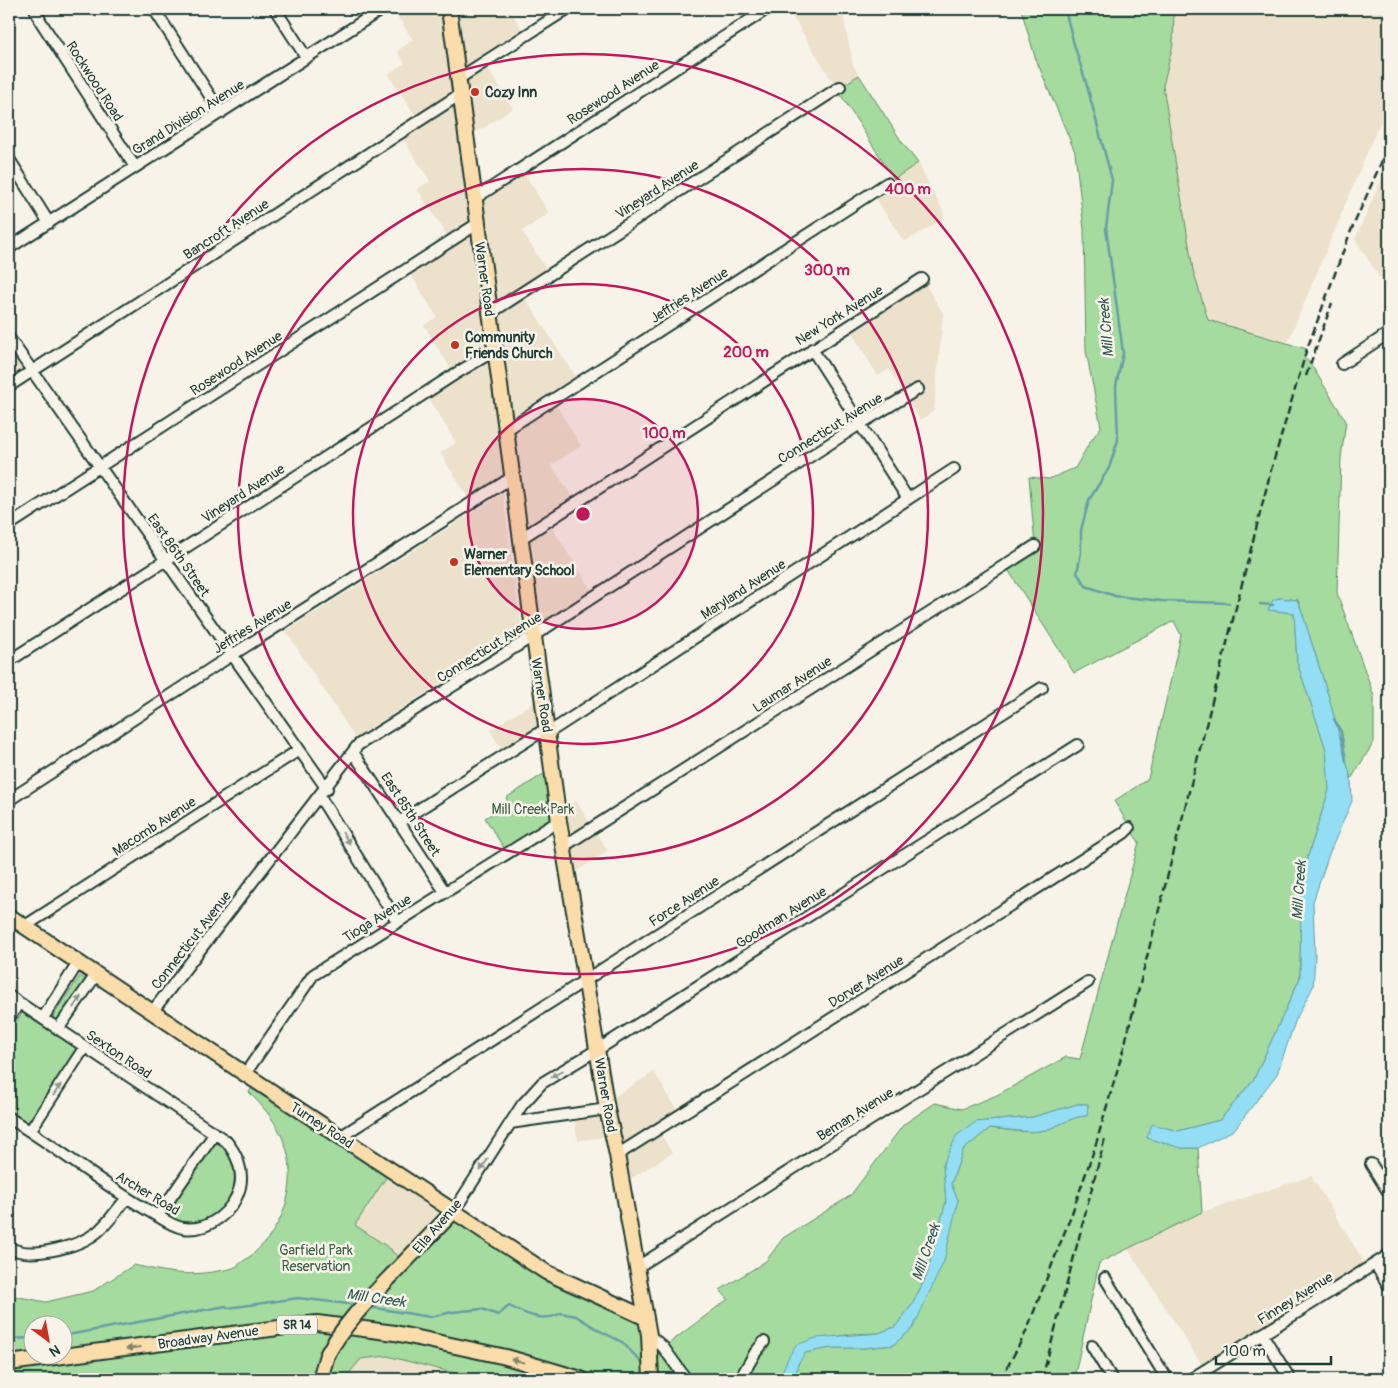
<svg xmlns="http://www.w3.org/2000/svg" width="1398" height="1388" viewBox="0 0 1398 1388" font-family="Pangolin,sans-serif">
<style>
.built{fill:#ece1cb}
.green{fill:#a5db9e;stroke:#628c69;fill-rule:evenodd}
.water{fill:#93def4;stroke:#659ea7}
.lines{fill:none;stroke-linecap:round;stroke-linejoin:round}
.stream{stroke:#659ea7;stroke-width:2.5}
.minor-casing{stroke:#1f3d34;stroke-width:14}
.major-casing{stroke:#1f3d34;stroke-width:18}
.minor{stroke:#f7f3e8;stroke-width:10}
.major{stroke:#fbddab;stroke-width:14}
.rail{stroke:#1f3d34;stroke-width:2.5;stroke-dasharray:8 4;stroke-linecap:butt}
.major-bridge-casing{stroke:#1f3d34;stroke-width:18;stroke-linecap:butt}
.major-bridge{stroke:#fbddab;stroke-width:14}
.oneway{fill:#8b988e}
.oneway2{fill:#82856a}
.ring{fill:none;stroke:#c2185b;stroke-width:2.5}
.poi-dot{fill:#c8321e;stroke:#f7f3e8;stroke-width:2}
.labels{text-anchor:middle;stroke-width:5;stroke-linejoin:round;paint-order:stroke}
.shield{fill:#f7f3e8;stroke:#60746a;stroke-width:1}
.shield-label{font-size:12px;font-weight:bold;fill:#1f3d34}
.street-label{font-size:14px;fill:#1f3d34;stroke:#f7f3e8}
.poi-label{font-size:14px;font-weight:bold;fill:#1f3d34;stroke:#f7f3e8;text-anchor:start}
.park-label{font-size:14px;fill:#3a5d49;stroke:#f7f3e8}
.water-label{font-size:15px;font-style:italic;fill:#365d5a;stroke:#f7f3e8}
.centre{fill:#c2185b;stroke:#f7f3e8;stroke-width:2.5}
.ring-label{font-size:15px;text-anchor:middle;font-weight:bold;fill:#c2185b;stroke:#f7f3e8;stroke-width:5;stroke-linejoin:round;paint-order:stroke}
</style>
<rect width="100%" height="100%" fill="#f7f3e8"/>
<filter id="ink" filterUnits="userSpaceOnUse"><feTurbulence type="fractalNoise" baseFrequency=".02" numOctaves="2"/><feDisplacementMap in="SourceGraphic" scale="10" xChannelSelector="R" yChannelSelector="G"/><feConvolveMatrix kernelMatrix="1 2 1 2 8 2 1 2 1" color-interpolation-filters="sRGB"/></filter>
<g filter="url(#ink)">
<!-- built -->
<path class="built" d="M393 9H509L526 35 484 63 513 108 465 140 474 198 521 168 549 213 522 231 550 275 522 293 579 382 553 400 581 446 551 465 576 502 548 521 595 596 533 636 511 479 472 503 440 453 456 443 425 393 454 374 424 325 437 317 407 269 451 241 417 189 430 181 400 134 419 121 388 74 405 63 397 51 413 40Z
M788 9H842L853 65 859 75 837 89Z
M1174 9H1389V107L1376 131 1285 349 1209 320 1193 270 1163 85 1173 44Z
M1389 162V276L1382 281 1355 239Z
M918 163 943 212 944 219 904 242 872 192Z
M922 279 943 313 934 411 920 420 889 369 878 376 848 326Z
M9 339 32 371 9 386Z
M503 493 522 631 355 738 286 631Z
M542 697 547 728 505 755 490 730Z
M576 801 608 851 569 876 558 812Z
M654 1072 680 1115 658 1129 672 1153 622 1184 613 1135 578 1141 573 1114 607 1109 606 1102Z
M391 1170 454 1211 405 1262 355 1225Z
M1311 1176 1368 1268 1205 1370 1128 1249 1202 1212Z
M387 1356 477 1379H347V1377L361 1359Z"/>
<!-- green -->
<path class="green" d="M1021 9H1174L1173 44 1163 86 1193 270 1208 320 1307 349 1304 358 1310 363 1346 421 1341 458 1337 593 1374 696V742L1351 779 1329 698 1298 600 1280 598 1273 600 1269 610 1294 613 1297 662 1326 749 1329 790 1301 878 1300 978 1254 1079 1220 1120 1178 1131 1152 1125 1181 1148H1198L1202 1212 1099 1263 1074 1379H795L798 1364 804 1353 830 1348H863L893 1345 913 1328 958 1200 951 1184 963 1150 990 1128C1006 1130 1030 1134 1045 1130 1060 1126 1071 1116 1086 1116L1088 1104H1078L1033 1117 976 1122 943 1164 946 1201 927 1275 912 1305 895 1327 879 1333 851 1334 796 1345 794 1379H477L387 1356 361 1359 347 1376V1379H9V1295L46 1302 93 1291 134 1265C165 1272 186 1277 218 1271 222 1270 228 1270 233 1268 237 1267 241 1262 245 1260 282 1235 301 1184 284 1142 277 1122 263 1107 249 1092L256 1082 391 1170 355 1225 392 1250 391 1251 405 1261 454 1211 546 1272 646 1318 649 1335 664 1347 728 1299 720 1290 766 1261 783 1238 850 1196 904 1124 935 1103 962 1109 997 1095 1066 1057 1080 1059 1139 842 1129 828 1128 824 1114 801 1148 779 1181 635 1174 621 1074 673 1005 565 1035 546 1029 477 1049 479 1075 468 1090 442 1101 427 1086 351 1084 229 1075 152 1035 57ZM32 1326H62V1356H32Z
M859 75 902 142 918 163 894 179 837 89Z
M553 768 559 821 507 853 485 818 509 803 506 798Z
M80 976 87 981 53 1032 78 1049 27 1124 9 1112V1033L22 1013 45 1028Z
M217 1143C223 1144 227 1150 230 1156 248 1193 208 1241 170 1218L168 1210 213 1145Z"/>
<!-- water -->
<path class="water" d="M1280 598 1297 600 1301 609 1329 698 1351 779 1352 801 1329 854 1313 902 1315 955 1313 987 1296 1019 1277 1074 1234 1130 1198 1148H1181L1147 1138 1152 1124 1178 1131 1220 1120 1254 1079 1300 978 1301 878 1329 790 1326 749 1297 662 1294 613 1268 610 1273 600Z
M1078 1104H1088L1087 1116C1072 1116 1060 1126 1045 1130 1030 1134 1006 1129 990 1128L963 1150 951 1184 958 1200 944 1261 913 1328 893 1345 863 1348H830L805 1353 798 1364 795 1379H779L788 1358 796 1345 816 1338 879 1333 895 1327 912 1305 927 1275 946 1201 943 1164 957 1135 976 1122 1033 1117Z"/>
<g class="lines">
<!-- stream -->
<path class="stream" d="M1065 9 1073 41 1087 86 1112 180 1106 228 1123 353 1116 386 1118 440 1109 468 1089 500 1081 530V552L1077 573 1086 586 1115 596 1162 601 1229 603
M1260 604 1273 605
M1334 719 1341 732 1346 761
M369 1307 430 1317 452 1312 482 1309 498 1315 509 1306C525 1314 544 1323 561 1313L576 1316 600 1331 622 1342 644 1365
M62 1336 226 1306 228 1308 298 1298 357 1305
M9 1339 32 1338"/>
<defs>
<path id="minor" d="M35 9 41 22 135 167
M154 9 221 113
M275 9 306 57
M458 79 567 9
M9 159 49 223
M474 199 767 9
M9 248 382 9
M489 314 840 87
M9 338 327 789
M812 349 908 499
M1342 364 1389 333
M9 386 459 95
M506 430 887 183
M9 525 477 224
M520 539 922 279
M9 661 455 374 494 351
M548 733 954 469
M353 752 445 892
M320 797 397 921
M9 800 232 655 511 478
M399 822 547 728
M564 846 1035 546
M25 926 299 750
M9 996 226 1141C236 1153 244 1170 240 1187 234 1211 209 1232 183 1228 171 1226 160 1217 149 1211 100 1183 57 1147 9 1118
M152 1012 358 745 533 636 860 424 918 389
M9 1018 19 1003
M43 1018 78 963
M58 1029 96 975
M245 1074 313 975 559 821
M510 1123 607 1109
M30 1131 84 1048
M340 1137 1042 688
M617 1155 1124 833 1129 828
M1371 1164 1389 1193
M454 1211 522 1105 542 1083 605 1045 1078 745
M158 1216 215 1133
M9 1247C29 1260 78 1247 96 1233 108 1224 117 1209 127 1198
M1375 1264 1389 1286
M636 1268 1088 982
M1105 1278 1167 1379
M1262 1334 1290 1379
M649 1335 663 1347 686 1379
M1092 1346 1112 1379
M740 1379 755 1353 764 1342
M1191 1379 1389 1255"/>
<path id="major" d="M449 9 559 821 607 1109 617 1155 649 1335 651 1379
M9 916 245 1074 546 1272 646 1318
M396 1271 454 1211
M9 1363 317 1323 395 1333 506 1357 581 1379
M320 1379 327 1355"/>
</defs>
<!-- minor casing -->
<use href="#minor" class="minor-casing"/>
<!-- major casing -->
<use href="#major" class="major-casing"/>
<!-- minor -->
<use href="#minor" class="minor"/>
<!-- major -->
<use href="#major" class="major"/>
<!-- rail -->
<path class="rail" d="M1306 376 1332 303
M1001 1379 1026 1332 1072 1213 1095 1147 1124 1047 1271 470 1307 349 1350 233 1389 145
M1042 1379 1105 1138"/>
<defs>
<path id="major-bridge" d="M327 1355C345 1322 370 1298 396 1271"/>
</defs>
<!-- major-bridge casing -->
<use href="#major-bridge" class="major-bridge-casing"/>
<!-- major-bridge -->
<use href="#major-bridge" class="major-bridge"/>
</g>
<!-- one-way arrows -->
<defs><path id="oneway-solid" d="M-6-.8H1V-3.2L6.5 0L1 3.2V.8H-6Z" transform="scale(1.25)"/></defs>
<g class="oneway">
<use href="#oneway-solid" transform="translate(346 838) rotate(58)"/>
<use href="#oneway-solid" transform="translate(77 1002) rotate(-55)"/>
<use href="#oneway-solid" transform="translate(557 1074) rotate(149)"/>
<use href="#oneway-solid" transform="translate(57 1090) rotate(-57)"/>
<use href="#oneway-solid" transform="translate(484 1165) rotate(123)"/>
</g>
<g class="oneway2">
<use href="#oneway-solid" transform="translate(133 1348) rotate(173)"/>
<use href="#oneway-solid" transform="translate(518 1361) rotate(-164)"/>
</g>
</g>
<!-- distance rings -->
<circle cx="583" cy="514" r="115" fill="#c2185b" fill-opacity=".12"/>
<g class="ring">
<circle cx="583" cy="514" r="115"/>
<circle cx="583" cy="514" r="230"/>
<circle cx="583" cy="514" r="345"/>
<circle cx="583" cy="514" r="460"/>
</g>
<!-- markers -->
<g class="poi-dot">
<circle cx="475" cy="92" r="5"/>
<circle cx="455" cy="345" r="5"/>
<circle cx="454" cy="562" r="5"/>
</g>
<g class="labels">
<!-- shield labels -->
<rect class="shield" x="277" y="1315.5" width="40" height="19" rx="4"/>
<g class="shield-label">
<text x="297" y="1329">SR 14</text>
</g>
<!-- street labels -->
<g class="street-label">
<text transform="translate(95 81) rotate(57)" y="5">Rockwood Road</text>
<text transform="translate(613 92) rotate(-33)" y="5">Rosewood Avenue</text>
<text transform="translate(188 117) rotate(-32)" y="5">Grand Division Avenue</text>
<text transform="translate(657 189) rotate(-33)" y="5">Vineyard Avenue</text>
<text transform="translate(226 229) rotate(-33)" y="5">Bancroft Avenue</text>
<text transform="translate(485 279) rotate(82)" y="5">Warner Road</text>
<text transform="translate(689 295) rotate(-33)" y="5">Jeffries Avenue</text>
<text transform="translate(839 315) rotate(-32)" y="5">New York Avenue</text>
<text transform="translate(236 363) rotate(-33)" y="5">Rosewood Avenue</text>
<text transform="translate(830 428) rotate(-32)" y="5">Connecticut Avenue</text>
<text transform="translate(243 493) rotate(-33)" y="5">Vineyard Avenue</text>
<text transform="translate(179 555) rotate(55)" y="5">East 86th Street</text>
<text transform="translate(743 589) rotate(-33)" y="5">Maryland Avenue</text>
<text transform="translate(252 626) rotate(-32)" y="5">Jeffries Avenue</text>
<text transform="translate(489 647) rotate(-32)" y="5">Connecticut Avenue</text>
<text transform="translate(792 684) rotate(-33)" y="5">Laumar Avenue</text>
<text transform="translate(542 695) rotate(81)" y="5">Warner Road</text>
<text transform="translate(411 814) rotate(57)" y="5">East 85th Street</text>
<text transform="translate(154 826) rotate(-33)" y="5">Macomb Avenue</text>
<text transform="translate(684 901) rotate(-33)" y="5">Force Avenue</text>
<text transform="translate(781 917) rotate(-32)" y="5">Goodman Avenue</text>
<text transform="translate(377 918) rotate(-32)" y="5">Tioga Avenue</text>
<text transform="translate(191 940) rotate(-52)" y="5">Connecticut Avenue</text>
<text transform="translate(866 981) rotate(-32)" y="5">Dorver Avenue</text>
<text transform="translate(119 1054) rotate(34)" y="5">Sexton Road</text>
<text transform="translate(606 1095) rotate(80)" y="5">Warner Road</text>
<text transform="translate(855 1114) rotate(-32)" y="5">Beman Avenue</text>
<text transform="translate(322 1125) rotate(33)" y="5">Turney Road</text>
<text transform="translate(148 1193) rotate(31)" y="5">Archer Road</text>
<text transform="translate(437 1226) rotate(-49)" y="5">Ella Avenue</text>
<text transform="translate(1295 1298) rotate(-32)" y="5">Finney Avenue</text>
<text transform="translate(208 1337) rotate(-8)" y="5">Broadway Avenue</text>
</g>
<!-- poi labels -->
<g class="poi-label">
<text x="485" y="97">Cozy Inn</text>
<text x="465" y="342">Community<tspan x="465" dy="16">Friends Church</tspan></text>
<text x="464" y="559">Warner<tspan x="464" dy="16">Elementary School</tspan></text>
</g>
<!-- park labels -->
<g class="park-label">
<text x="533" y="814">Mill Creek Park</text>
<text x="316" y="1255">Garfield Park<tspan x="316" dy="16">Reservation</tspan></text>
</g>
<!-- water labels -->
<g class="water-label">
<text transform="translate(1106 328) rotate(-95)" y="5">Mill Creek</text>
<text transform="translate(1299 890) rotate(-86)" y="5">Mill Creek</text>
<text transform="translate(926 1252) rotate(-71)" y="5">Mill Creek</text>
<text transform="translate(376 1298) rotate(8)" y="5">Mill Creek</text>
</g>
</g>
<circle cx="583" cy="514" r="8" class="centre"/>
<g class="ring-label">
<text x="908" y="194">400 m</text>
<text x="827" y="275">300 m</text>
<text x="746" y="357">200 m</text>
<text x="664" y="438">100 m</text>
</g>
<!-- margin -->
<rect width="1398" height="1388" fill="none" stroke="#f7f3e8" stroke-width="30"/>
<rect x="15" y="15" width="1368" height="1358" fill="none" stroke="#1f3d34" stroke-width="2" filter="url(#ink)"/>
<!-- north arrow -->
<g transform="translate(48 1340) rotate(148)"><circle r="24" fill="#f7f3e8" stroke="#a1aaa0"/>
<path d="M0-4L9 19L0 12L-9 19Z" fill="#c8321e"/>
<text y="-8" font-size="14" font-weight="bold" text-anchor="middle" fill="#1f3d34">N</text>
</g>
<!-- scale -->
<path d="M1216 1356v8h115v-8" fill="none" stroke="#1f3d34" stroke-width="2.5"/>
<text x="1223" y="1356" font-size="15" fill="#1f3d34" stroke="#f7f3e8" stroke-width="4" paint-order="stroke">100 m</text>
</svg>
